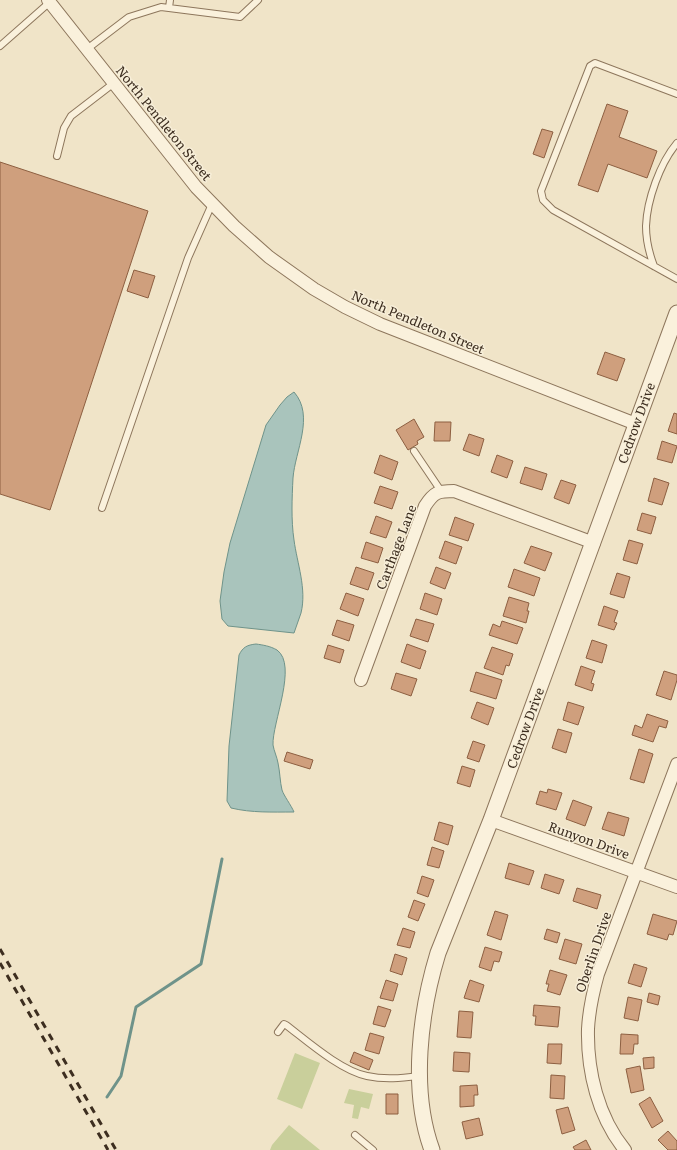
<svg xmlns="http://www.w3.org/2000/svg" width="677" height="1150" viewBox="0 0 677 1150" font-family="Literata,serif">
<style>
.green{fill:#c9cf9b}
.water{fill:#a9c4bc;stroke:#6f938a}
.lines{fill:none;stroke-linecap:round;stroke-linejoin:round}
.stream{stroke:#6f938a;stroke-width:3}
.building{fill:#cf9f7d;stroke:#8d5f41}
.service-casing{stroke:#8d765c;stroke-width:8}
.minor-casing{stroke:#8d765c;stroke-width:14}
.tertiary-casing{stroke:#8d765c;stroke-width:17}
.service{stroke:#faf1dc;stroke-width:6}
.minor{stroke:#faf1dc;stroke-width:12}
.tertiary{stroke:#faf1dc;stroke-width:15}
.rail{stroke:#3d2e20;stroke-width:3;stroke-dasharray:7 7;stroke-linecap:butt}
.labels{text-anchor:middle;stroke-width:3;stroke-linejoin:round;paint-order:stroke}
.street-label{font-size:13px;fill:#3d2e20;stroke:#f7eed8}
</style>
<rect width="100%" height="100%" fill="#f0e4c8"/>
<!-- green -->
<path class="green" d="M295 1053 320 1063 302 1109 277 1099Z
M349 1089 373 1094 369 1109 361 1107 358 1119 352 1118 354 1105 344 1103Z
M289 1125 320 1150H270L272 1145Z"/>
<!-- water -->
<path class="water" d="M294 392C315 416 295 451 293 478 292 498 291 520 294 540 297 563 307 589 301 613 299 620 296 626 294 633L228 626 222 619 220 601 224 572 230 543 266 425 280 405 287 397Z
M256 644C263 645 270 646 277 650 298 665 272 723 273 745 274 751 277 757 278 763 280 772 280 782 282 790 284 796 291 805 294 812 272 812 252 813 231 808L227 801 229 746 239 655C243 647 247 645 256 644Z"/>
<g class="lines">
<!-- stream -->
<path class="stream" d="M107 1097 121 1076 136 1007 201 964 222 859"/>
</g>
<!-- building -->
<path class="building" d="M607 104 628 111 619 137 657 151 647 178 608 164 598 192 578 185Z
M542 129 553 132 544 158 533 154Z
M0 162 148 211 50 510 0 494Z
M134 270 155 276 148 298 127 291Z
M605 352 625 359 617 381 597 374Z
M674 413 677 414V434L668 431Z
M414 419 424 437 417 441 418 444 408 450 396 430Z
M435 422H451L450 441H434Z
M469 434 484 439 479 456 463 450Z
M662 441 677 446 672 463 657 459Z
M380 455 398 462 392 480 374 473Z
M497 455 513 461 507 478 491 472Z
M525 467 547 474 542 490 520 483Z
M654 478 669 483 662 505 648 501Z
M561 480 576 485 569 504 554 498Z
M380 486 398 492 392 509 374 503Z
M642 513 656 517 651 534 637 530Z
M376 516 392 522 386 538 370 533Z
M455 517 474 524 468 541 449 535Z
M629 540 643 544 637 564 623 560Z
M445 541 462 547 456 564 439 558Z
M366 542 383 548 378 563 361 558Z
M531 546 552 553 545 571 524 563Z
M356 567 374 573 368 590 350 584Z
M436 567 451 573 445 589 430 583Z
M514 569 540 578 534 596 508 587Z
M617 573 630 577 624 598 610 594Z
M346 593 364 599 358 616 340 609Z
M425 593 442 599 437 615 420 609Z
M509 597 529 603 527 611H529L526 623 503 616Z
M604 606 618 611 614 622 617 623 614 630 598 625Z
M416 619 434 624 428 642 410 636Z
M337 620 354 625 349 641 332 635Z
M502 621 523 628 517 644 489 635 493 624 500 627Z
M592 640 607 645 602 663 586 658Z
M407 644 426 651 420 669 401 662Z
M328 645 344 650 340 663 324 658Z
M492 647 513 654 509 666 506 665 503 675 484 668Z
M581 666 595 671 591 683 594 684 592 691 575 685Z
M664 671 677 675V680L671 700 656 695Z
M476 672 502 680 496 699 470 691Z
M396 673 417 679 411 696 391 689Z
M477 702 494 708 488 725 471 718Z
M568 702 584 707 578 725 563 720Z
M647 714 668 721 666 728 659 726 653 742 632 735 635 725 642 728Z
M558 729 572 733 566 753 552 748Z
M473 741 485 745 479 762 467 758Z
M639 749 653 754 644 783 630 779Z
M287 752 313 760 310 769 284 761Z
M462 766 475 770 470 787 457 783Z
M548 789 562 793 556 810 536 804 540 791 547 793Z
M573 800 592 807 585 826 566 819Z
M608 812 629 818 624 836 602 829Z
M439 822 453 826 448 845 434 840Z
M432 847 444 851 439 868 427 865Z
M509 863 534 871 529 885 505 878Z
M545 874 564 880 559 894 541 888Z
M422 876 434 880 428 897 417 893Z
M577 888 601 895 597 909 573 901Z
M414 900 425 904 418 921 408 917Z
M495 911 508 915 501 940 487 935Z
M653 914 677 921 673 935 669 934 667 940 647 934Z
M403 928 415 932 410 948 397 945Z
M547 929 560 933 557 943 544 939Z
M565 939 582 944 576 964 559 959Z
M485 947 502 952 499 962 494 961 491 971 479 967Z
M395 954 407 958 402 975 390 971Z
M634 964 647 968 641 987 628 983Z
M550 970 567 975 560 995 547 991 549 984H546Z
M386 980 398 984 393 1001 380 998Z
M470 980 484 985 479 1002 464 998Z
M649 993 660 996 658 1005 647 1002Z
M628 997 642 1000 638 1021 624 1018Z
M534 1005 560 1007 558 1027 535 1025 536 1016H533Z
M378 1006 391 1010 385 1027 373 1024Z
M459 1011 473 1012 471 1038 457 1037Z
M370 1033 384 1037 379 1054 365 1050Z
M621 1034 638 1035V1044H634L633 1054H620Z
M548 1044H562L561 1064 547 1063Z
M354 1052 373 1060 369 1070 350 1062Z
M454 1052 470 1053 469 1072 453 1071Z
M654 1057V1068L644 1069 643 1058Z
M640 1066 644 1090 631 1093 626 1069Z
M551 1075 565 1076 564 1099 550 1098Z
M477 1085 478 1095H474V1106L460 1107V1086Z
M386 1094H398V1114H386Z
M650 1097 663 1121 652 1128 639 1104Z
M568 1107 575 1130 562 1134 556 1110Z
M479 1118 483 1135 466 1139 462 1122Z
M668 1131 677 1141V1150H668L658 1140Z
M586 1140 591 1150H575L573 1147Z"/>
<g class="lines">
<defs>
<path id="service" d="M169 8 170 0
M0 46 50 2
M87 49 129 17 161 7 240 17 258 0
M677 94 595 63 590 66 541 191 543 200 553 210 677 279
M57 156 64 128 71 116 114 83
M654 266C649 253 646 240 646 226 647 200 660 163 677 143
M414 451 441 491
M102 508 188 258 212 204
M278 1032 284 1024 286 1025C307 1041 341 1071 367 1076 385 1080 402 1078 420 1076
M355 1135 373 1150"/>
<path id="minor" d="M48 0 196 187 234 226 269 257 314 289 345 307 380 324 636 424
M361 680 425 506C434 492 438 491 454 491L594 543
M491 820 677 887
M625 1150C598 1117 587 1071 588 1029 589 1010 593 992 598 974L677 764"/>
<path id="tertiary" d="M432 1150C410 1090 420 1012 438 953L491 820 677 313"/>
</defs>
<!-- service casing -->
<use href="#service" class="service-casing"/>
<!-- minor casing -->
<use href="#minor" class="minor-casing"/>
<!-- tertiary casing -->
<use href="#tertiary" class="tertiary-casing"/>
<!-- service -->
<use href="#service" class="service"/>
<!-- minor -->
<use href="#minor" class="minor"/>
<!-- tertiary -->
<use href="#tertiary" class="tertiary"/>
<!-- rail -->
<path class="rail" d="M0 949 116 1150
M0 963 108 1150"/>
</g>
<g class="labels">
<!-- street labels -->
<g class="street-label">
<text transform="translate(164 123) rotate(51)" y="5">North Pendleton Street</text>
<text transform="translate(418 322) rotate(23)" y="5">North Pendleton Street</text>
<text transform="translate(636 423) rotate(-70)" y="5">Cedrow Drive</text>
<text transform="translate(396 547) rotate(-69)" y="5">Carthage Lane</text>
<text transform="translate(525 728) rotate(-70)" y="5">Cedrow Drive</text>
<text transform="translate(589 840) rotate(20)" y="5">Runyon Drive</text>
<text transform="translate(593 952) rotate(-71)" y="5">Oberlin Drive</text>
</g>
</g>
</svg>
